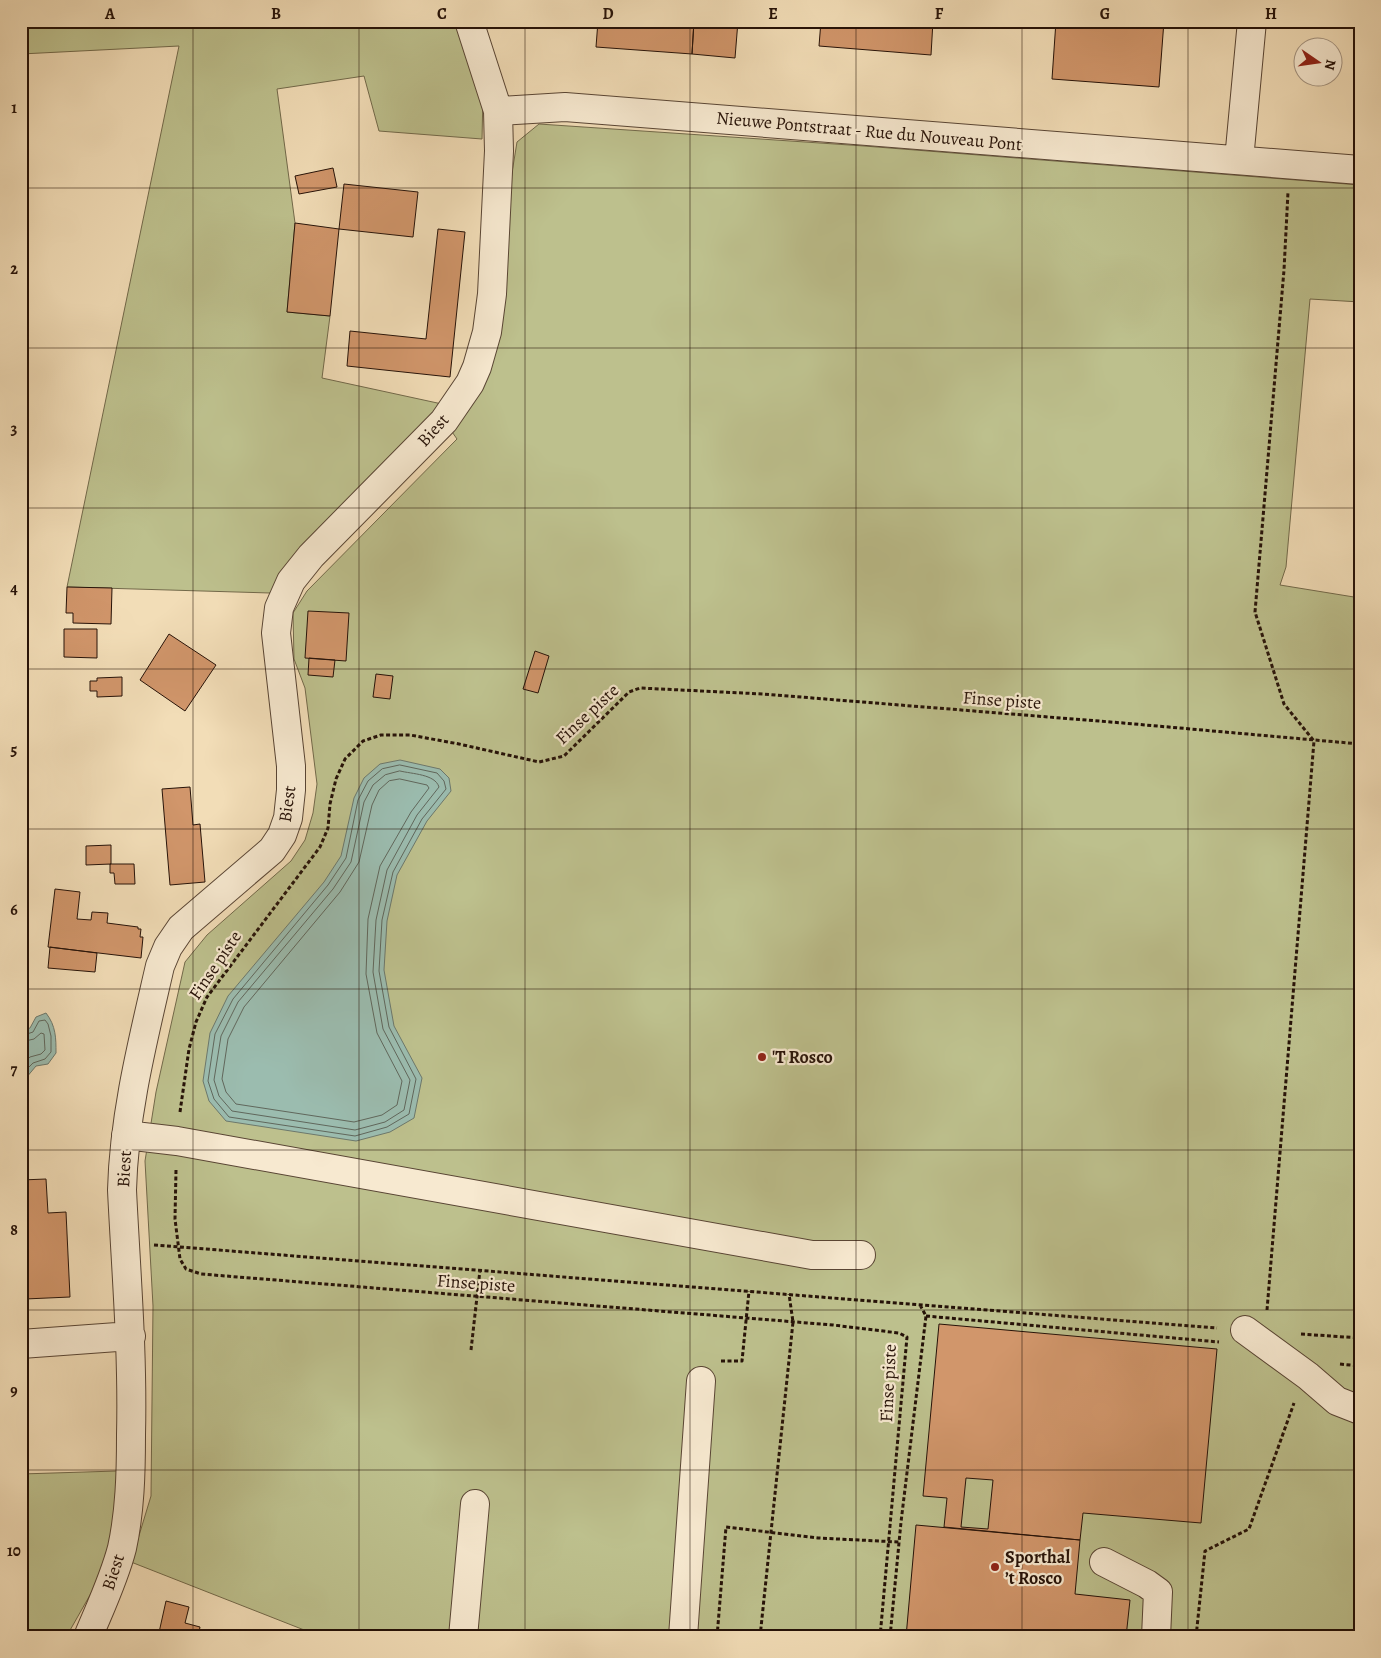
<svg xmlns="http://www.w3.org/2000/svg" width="1381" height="1658" viewBox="0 0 1381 1658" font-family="Alegreya,serif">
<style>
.green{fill:#bdc08d;stroke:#72694a}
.water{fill:#9bbcaf;stroke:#6c786c}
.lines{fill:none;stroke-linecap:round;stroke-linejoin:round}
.shore{stroke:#60675c;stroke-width:1}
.building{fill:#d1966b;stroke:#261208;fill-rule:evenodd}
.minor-casing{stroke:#594534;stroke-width:30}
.path{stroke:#261208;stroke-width:3;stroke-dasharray:4 2.5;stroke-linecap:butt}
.minor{stroke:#f7e9d0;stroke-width:28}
.grid{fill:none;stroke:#261208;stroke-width:1;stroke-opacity:0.55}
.poi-dot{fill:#8f2418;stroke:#f7e9d0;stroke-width:2}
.labels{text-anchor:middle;stroke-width:4.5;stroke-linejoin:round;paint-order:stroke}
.street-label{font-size:18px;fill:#261208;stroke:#f7e9d0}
.poi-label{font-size:18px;font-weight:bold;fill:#261208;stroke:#f7e9d0;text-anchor:start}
.neatline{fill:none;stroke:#261208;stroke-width:2}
.grid-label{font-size:16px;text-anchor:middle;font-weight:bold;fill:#261208}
</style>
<rect width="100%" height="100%" fill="#f2ddb7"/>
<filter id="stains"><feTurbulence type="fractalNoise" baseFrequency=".004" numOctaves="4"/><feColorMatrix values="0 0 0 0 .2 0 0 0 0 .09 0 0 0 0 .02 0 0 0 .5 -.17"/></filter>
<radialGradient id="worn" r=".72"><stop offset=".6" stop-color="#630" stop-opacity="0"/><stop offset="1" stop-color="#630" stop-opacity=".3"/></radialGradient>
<!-- green -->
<path class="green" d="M21 21H458L483 93 482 139 379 131 364 76 277 89 295 223 287 312 330 316 322 378 442 404 441 410 309 538 270 593 67 587 179 46 21 54Z
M539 124 864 146 1360 185V302L1310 299 1286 567 1280 585 1360 598V1637H322L131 1562 151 1496 153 1306 145 1161 156 1092 185 962 207 935 291 861 305 840 313 813 317 784 305 688 294 659 293 613 307 591 457 439 450 429 505 216 517 142Z
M117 1471 119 1528 94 1588 69 1632 21 1636V1474Z"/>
<!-- water -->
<path class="water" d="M400 760 440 769 449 778 451 791 427 821 397 875 387 921 384 970 394 1026 422 1078 414 1118 390 1132 356 1141 226 1121 209 1101 203 1081 210 1033 228 996 324 882 341 856 354 798 364 778 380 764Z
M46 1013C56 1026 56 1038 56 1053L48 1064 36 1066 21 1084V1032L30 1028 36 1017Z"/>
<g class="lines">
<!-- shore -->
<path class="shore" d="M400 765 437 773 444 781 446 789 422 819 393 872 382 920 379 971 389 1027 416 1079 409 1114 387 1127 355 1136 229 1117 214 1099 208 1081 215 1034 233 999 328 885 346 858 358 800 368 781 382 769Z
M400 771C412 774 435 774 439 787L417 815 387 870 376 920 373 972 383 1029 410 1080 404 1110 385 1122 355 1130 232 1111 219 1096 214 1080 221 1036 238 1002 333 889 351 862 364 802 373 785 385 775Z
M400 779 427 785 429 788 411 812 380 866 368 919 366 974 377 1033 402 1081 397 1105 382 1115 354 1122 236 1104 226 1092 222 1079 228 1039 244 1007 340 892 359 862 372 805 379 790 389 781Z
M21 1036 33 1032 39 1021 45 1020 48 1024 51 1036V1052L45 1059 33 1063 21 1075
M21 1042 34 1039 41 1033 44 1034 45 1050 41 1054 30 1057 21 1066"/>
</g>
<!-- building -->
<path class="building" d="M598 21H694L692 54 596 47Z
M694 21H738L735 58 692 54Z
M821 21H933L931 55 819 46Z
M1056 21H1164L1159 87 1052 79Z
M333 168 337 187 299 194 295 176Z
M344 184 418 192 413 237 339 229Z
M295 223 339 229 330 316 287 312Z
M438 229 465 232 450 377 347 366 350 331 426 339Z
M67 587 112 588 111 624 73 623V613H66Z
M308 611 349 613 346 661 305 658Z
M64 629H97V658L64 657Z
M169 634 216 665 185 711 140 680Z
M535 651 549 656 538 693 523 689Z
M309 658 335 660 333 677 308 675Z
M376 674 393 676 390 699 373 697Z
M122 677V696L97 697V691H90V681H97V678Z
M190 787 193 825 200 824 205 882 170 885 162 789Z
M111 845V864L86 865V846Z
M110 864H134L135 884H115L114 873H110Z
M55 889 80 892 77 919 91 920 92 912 108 913 107 923 138 927V929H141L140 937H143L141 958 48 947Z
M50 947 97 953 95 972 48 968Z
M46 1179 48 1213 66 1212 70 1297 25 1299 21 1236V1180Z
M939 1324 1217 1349 1201 1523 1083 1513 1080 1540 944 1527 947 1498 923 1496ZM966 1478 993 1480 988 1529 961 1527Z
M916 1525 1080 1540 1075 1594 1130 1600 1126 1637H906Z
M166 1601 189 1607 185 1623 200 1627 199 1632 209 1634 211 1637H158Z"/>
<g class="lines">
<defs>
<path id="minor" d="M498 111 565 107 1360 170
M1239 160 1252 21
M126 1135 177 1141 812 1255H861
M1245 1330 1308 1376 1337 1401 1360 1410
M21 1344 131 1336
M1104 1562 1147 1584 1158 1592 1156 1637
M88 1637C100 1608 114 1579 122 1548 130 1511 131 1473 131 1435 133 1353 126 1272 122 1190 124 1114 143 1040 160 966L168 947 181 928 272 850 282 835 288 818 291 790V766L276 633 279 608 291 581 311 556 444 421 470 383 477 367 487 332 492 294 499 151 498 111 469 21
M463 1637 475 1504
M683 1637 701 1381"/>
</defs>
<!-- minor casing -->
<use href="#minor" class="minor-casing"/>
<!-- path -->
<path class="path" d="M180 1112 189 1049 196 1022 207 997 320 847 328 828 330 804 336 779 345 759 363 741 381 735H410L459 744 539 762 564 756 629 692 640 688 763 694 1123 723 1360 744
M176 1170 175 1219 180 1259 186 1269 201 1274 833 1325 899 1333 907 1337 880 1637
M154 1245 1217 1328
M1267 1310 1314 741 1284 704 1255 612 1284 270 1288 192
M926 1316 1219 1342
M1301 1334 1360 1338
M471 1350 480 1270
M721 1361H742L749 1291
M1340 1364 1360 1366
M717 1637 726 1527 818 1538 899 1542
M760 1637 793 1322 789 1294
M890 1637 901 1522 926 1316 920 1305
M1196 1637 1205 1551 1249 1529 1294 1403"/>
<!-- minor -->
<use href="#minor" class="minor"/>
</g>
<!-- grid -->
<path class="grid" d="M193 21V1637M359 21V1637M525 21V1637M690 21V1637M856 21V1637M1022 21V1637M1188 21V1637M21 188H1360M21 348H1360M21 508H1360M21 669H1360M21 829H1360M21 989H1360M21 1150H1360M21 1310H1360M21 1470H1360"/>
<!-- markers -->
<g class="poi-dot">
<circle cx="762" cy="1057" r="5"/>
<circle cx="995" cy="1567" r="5"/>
</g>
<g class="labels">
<!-- street labels -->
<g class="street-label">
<text transform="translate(869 131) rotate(5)" y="6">Nieuwe Pontstraat - Rue du Nouveau Pont</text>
<text transform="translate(433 430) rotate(-48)" y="6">Biest</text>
<text transform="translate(1002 700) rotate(4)" y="6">Finse piste</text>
<text transform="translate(587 714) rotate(-43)" y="6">Finse piste</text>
<text transform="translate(287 804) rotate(-82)" y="6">Biest</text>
<text transform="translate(215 965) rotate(-56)" y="6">Finse piste</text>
<text transform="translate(124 1169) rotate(-87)" y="6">Biest</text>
<text transform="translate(476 1283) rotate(4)" y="6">Finse piste</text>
<text transform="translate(888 1383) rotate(-87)" y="6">Finse piste</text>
<text transform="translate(113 1572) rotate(-72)" y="6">Biest</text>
</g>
<!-- poi labels -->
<g class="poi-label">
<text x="772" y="1063">'T Rosco</text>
<text x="1005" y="1563">Sporthal<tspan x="1005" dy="21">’t Rosco</tspan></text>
</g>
</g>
<!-- margin -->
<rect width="1381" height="1658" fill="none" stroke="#f2ddb7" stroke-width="55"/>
<!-- north arrow -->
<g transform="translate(1318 62) rotate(103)"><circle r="24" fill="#f7e9d0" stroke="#a39380"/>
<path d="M0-4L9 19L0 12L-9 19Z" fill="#8f2418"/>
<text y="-8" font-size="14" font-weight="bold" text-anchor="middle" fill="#261208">N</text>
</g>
<rect x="28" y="28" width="1326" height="1602" class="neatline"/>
<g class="grid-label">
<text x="110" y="19">A</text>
<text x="276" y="19">B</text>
<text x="442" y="19">C</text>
<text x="608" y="19">D</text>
<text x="773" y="19">E</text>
<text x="939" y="19">F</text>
<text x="1105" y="19">G</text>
<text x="1271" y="19">H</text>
<text x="14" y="113">1</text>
<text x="14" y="274">2</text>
<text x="14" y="434">3</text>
<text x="14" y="594">4</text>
<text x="14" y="755">5</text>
<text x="14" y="915">6</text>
<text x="14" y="1075">7</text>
<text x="14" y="1235">8</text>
<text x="14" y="1396">9</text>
<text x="14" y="1556">10</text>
</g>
<rect width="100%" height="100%" filter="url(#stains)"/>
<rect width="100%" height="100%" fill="url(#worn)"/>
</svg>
